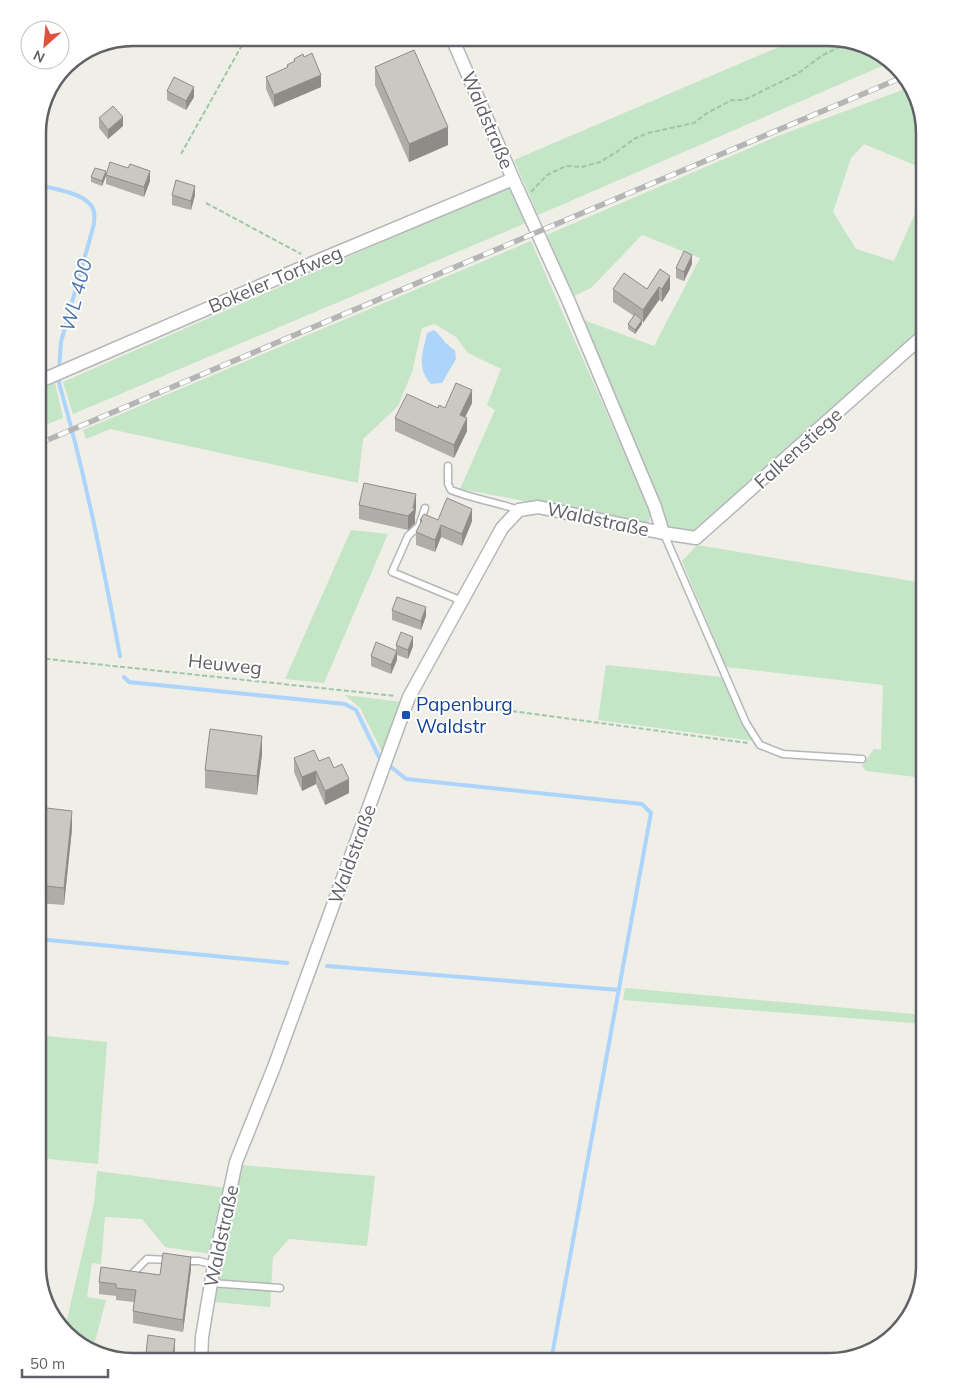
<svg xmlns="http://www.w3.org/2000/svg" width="962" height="1399" viewBox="0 0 962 1399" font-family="Mulish,sans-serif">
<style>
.green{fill:#c5e5c7}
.water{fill:#add4fa}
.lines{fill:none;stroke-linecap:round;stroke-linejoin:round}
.stream{stroke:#add4fa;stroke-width:4}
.service-casing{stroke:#b4b6ba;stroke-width:9}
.minor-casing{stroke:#b4b6ba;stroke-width:15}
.path{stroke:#9ec6ac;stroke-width:2;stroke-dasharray:5 2.5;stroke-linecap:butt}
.service{stroke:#fff;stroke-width:6}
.minor{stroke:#fff;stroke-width:12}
.rail-casing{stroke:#b5b5b6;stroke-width:5.5}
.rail{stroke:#fff;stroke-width:4;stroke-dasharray:11;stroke-linecap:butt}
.wall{fill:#afaca9}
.shaded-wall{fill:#8e8c89}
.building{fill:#cbc8c4;stroke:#8e8c89}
.transit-dot{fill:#1a4fb4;stroke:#fff;stroke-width:2}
.labels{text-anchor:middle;stroke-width:4;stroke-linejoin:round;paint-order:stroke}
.street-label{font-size:19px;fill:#5e6166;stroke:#fff}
.transit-label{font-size:19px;fill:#164399;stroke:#fff;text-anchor:start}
.water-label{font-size:20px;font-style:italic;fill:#4974ac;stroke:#fff}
.rim{fill:none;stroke:#5e6166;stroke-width:2.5}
</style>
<rect width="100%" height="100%" fill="#efeee7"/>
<!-- green -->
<path class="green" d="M800 38H835L877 50 889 63 538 215 514 160Z
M905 89 914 93 924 133V169L864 144 851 158 833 212 856 249 894 261 924 193V329L694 533 666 528 581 319 654 346 700 258 642 235 591 288 572 297 544 236 778 136Z
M510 186 526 223 73 414 63 382Z
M531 241 652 516 647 524 460 489 495 410 487 405 501 369 468 353 456 337 435 324 422 328 412 372 398 406 363 439 358 483 110 429 86 439 83 430Z
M55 383 63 418 38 428V390Z
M351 530 388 534 324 683 285 679Z
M697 545 924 583V778L866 771 862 766 874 749 881 750 883 685 726 667 682 561Z
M606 665 722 677 742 721 754 741 598 720Z
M345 695 402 702 383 754 360 708Z
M625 988 924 1015V1024L623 1000Z
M38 1035 107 1042 98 1164 38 1158Z
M240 1165 375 1176 367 1246 289 1239 273 1257 270 1307 214 1302Z
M97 1171 227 1188 211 1254 165 1247 142 1219 105 1217 101 1264 92 1263 87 1297 106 1300 93 1349 124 1355 123 1360 85 1349 65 1328 94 1203Z"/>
<!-- water -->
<path class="water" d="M434 330C443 337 444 344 455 350L456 359 442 383 431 384C416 368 423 352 427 333Z"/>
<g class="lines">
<!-- stream -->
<path class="stream" d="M38 185C54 189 90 193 94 212 95 215 94 220 94 224L61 342 59 369
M38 366 41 364
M59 376V383C85 473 103 564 120 656
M124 677 129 682 345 704 356 710 379 757 406 779 642 804 651 813 551 1361
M38 939 287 963
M327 966 619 990"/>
<defs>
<path id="service" d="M448 466V484L451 490C473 499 496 502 519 510
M425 508 419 526 408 536 392 572 462 601
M664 534 746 723 760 745 783 754 862 759
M183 1261H199L214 1265
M134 1272 147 1259 170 1260
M211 1283 280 1288"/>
<path id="minor" d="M452 38 513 179 569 302 655 507 663 533
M38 382 315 262 513 179
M201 1361 202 1337 214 1265 236 1162 274 1067 409 697 502 528 519 510 538 507 663 533 696 538 924 335"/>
</defs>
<!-- service casing -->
<use href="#service" class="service-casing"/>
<!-- minor casing -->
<use href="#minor" class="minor-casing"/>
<!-- path -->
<path class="path" d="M181 154 246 38
M531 192 547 175 566 166 582 167 600 162 615 153 634 139 648 133 694 123 707 113 732 100H744L797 74 823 55 850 42
M206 203 301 254
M38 658 396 696
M423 699 748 743"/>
<!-- service -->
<use href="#service" class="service"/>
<!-- minor -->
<use href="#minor" class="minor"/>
<defs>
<path id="rail" d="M38 444 903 77"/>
</defs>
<!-- rail casing -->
<use href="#rail" class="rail-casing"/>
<!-- rail -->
<use href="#rail" class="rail"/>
</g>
<!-- wall -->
<path class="wall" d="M294 59 321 87 274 107 266 89V77L287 68V65L294 62Z
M375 67 448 145 409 162 375 85Z
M167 91 194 97 186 110 167 100Z
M99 118 123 126 108 139 99 128Z
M106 175 150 181 144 197 106 184Z
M106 176 102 186 91 182V177Z
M172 195H195L191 210 172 205Z
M692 264 684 281 676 278V268Z
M660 269 670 289 662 302 659 300 642 322V324L635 334 628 329V324L634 316 613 302V289H647Z
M472 403 465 417 467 431 454 458 395 431V418L438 408H445Z
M359 505 416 508 415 516V523L408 530 359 519Z
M420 520 472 521 462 546 441 537 435 552 416 545V532L420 525Z
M392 610 426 616 421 630 392 620Z
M396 645 413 646 408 659 397 655V660L391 674 371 666V656L396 650Z
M262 754 257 795 205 788V770Z
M294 758 319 761 334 768 349 793 325 805 316 784 302 791 294 772Z
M38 807 72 829 64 905 38 903Z
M191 1269 183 1332 133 1323V1311L134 1302 116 1300V1296L99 1294V1282L160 1275Z
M175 1348 174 1361H146V1354Z"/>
<!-- shaded-wall -->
<path class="shaded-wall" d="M321 75V87L274 107V95Z
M194 87V97L186 110V101Z
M123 117V126L108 139V130Z
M448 127V145L409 162V144Z
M106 171V176L102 186V181Z
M150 171V181L144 197V187Z
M195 186V195L191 210V201Z
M692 255V264L684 281V272Z
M670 276V289L662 302V289Z
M659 287V300L643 323V310Z
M642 320V324L635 334V330Z
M472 390V403L460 428V415Z
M467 418V431L454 458V445Z
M416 494V508L415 516V523L408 530V516L413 508Z
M472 509V521L462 546V534Z
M441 525V537L435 552V540Z
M426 607V616L421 630V621Z
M413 637V646L408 659V650Z
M397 651V660L391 674V665Z
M262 736V754L257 795V776Z
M316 771V784L302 791V777Z
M349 779V793L325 805V791Z
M72 811V829L64 905V888Z
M191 1257V1269L183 1332V1320Z
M175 1339V1348L173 1361V1357Z"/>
<!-- building -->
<path class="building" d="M414 50 448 127 409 144 375 67Z
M312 53 321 75 274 95 266 77 288 67 287 65 295 61 294 59 303 54 304 57Z
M174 77 194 87 186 101 167 91Z
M113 106 123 117 108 130 99 118Z
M110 162 128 168 130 164 150 171 144 187 106 175Z
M95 168 106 171 102 181 91 177Z
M176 180 195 186 191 201 172 195Z
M684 251 692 255 684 272 676 268Z
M660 269 670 276 662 289 659 287 643 310 613 289 624 273 647 289Z
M635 314 642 320 635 330 628 324Z
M456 383 472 390 460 415 467 418 454 445 395 418 407 394 438 408 439 405 445 408Z
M364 483 416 494 413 508 415 509 408 516 359 505Z
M447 498 472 509 462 534 441 525 435 540 416 532 422 520H420L424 514 438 520Z
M397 597 426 607 421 621 392 610Z
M401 632 413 637 408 650 396 645Z
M376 642 397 651 391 665 371 656Z
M210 729 262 736 257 776 205 770Z
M314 750 319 761 329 757 334 768 342 764 349 779 325 791 316 771 302 777 294 758Z
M38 807 72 811 64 888 38 885Z
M163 1253 191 1257 183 1320 133 1311 136 1290 116 1288V1284L99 1282 101 1267 160 1275Z
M148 1335 175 1339 173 1357 146 1354Z"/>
<!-- markers -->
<rect class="transit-dot" x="401" y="710" width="10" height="10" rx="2.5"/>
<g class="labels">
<!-- street labels -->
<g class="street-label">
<text transform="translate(488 120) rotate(67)" y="7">Waldstraße</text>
<text transform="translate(275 279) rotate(-23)" y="7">Bokeler Torfweg</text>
<text transform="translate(798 448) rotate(-42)" y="7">Falkenstiege</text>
<text transform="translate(598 519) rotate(12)" y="7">Waldstraße</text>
<text transform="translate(225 664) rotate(6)" y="7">Heuweg</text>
<text transform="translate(352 854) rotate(-70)" y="7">Waldstraße</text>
<text transform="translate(221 1236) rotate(-78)" y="7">Waldstraße</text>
</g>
<!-- transit labels -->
<g class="transit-label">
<text x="416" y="711">Papenburg<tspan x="416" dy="22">Waldstr</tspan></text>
</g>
<!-- water labels -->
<g class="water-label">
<text transform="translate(76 295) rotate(-75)" y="7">WL 400</text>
</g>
</g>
<!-- crop -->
<path d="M0 0H962V1399H0ZM133 46H829A87 87 0 0 1 916 133V1266A87 87 0 0 1 829 1353H133A87 87 0 0 1 46 1266V133A87 87 0 0 1 133 46Z" fill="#fff" fill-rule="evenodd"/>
<path class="rim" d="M133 46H829A87 87 0 0 1 916 133V1266A87 87 0 0 1 829 1353H133A87 87 0 0 1 46 1266V133A87 87 0 0 1 133 46Z"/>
<!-- north arrow -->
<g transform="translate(45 45) rotate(207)"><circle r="24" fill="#ffffff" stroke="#bfc0c2"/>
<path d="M0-4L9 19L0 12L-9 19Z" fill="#df533e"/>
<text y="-8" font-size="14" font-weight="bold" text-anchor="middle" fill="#5e6166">N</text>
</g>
<!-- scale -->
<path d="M22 1369v8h86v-8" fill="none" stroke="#5e6166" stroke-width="2.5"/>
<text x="30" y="1369" font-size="15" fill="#5e6166" stroke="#ffffff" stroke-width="4" paint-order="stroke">50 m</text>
</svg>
